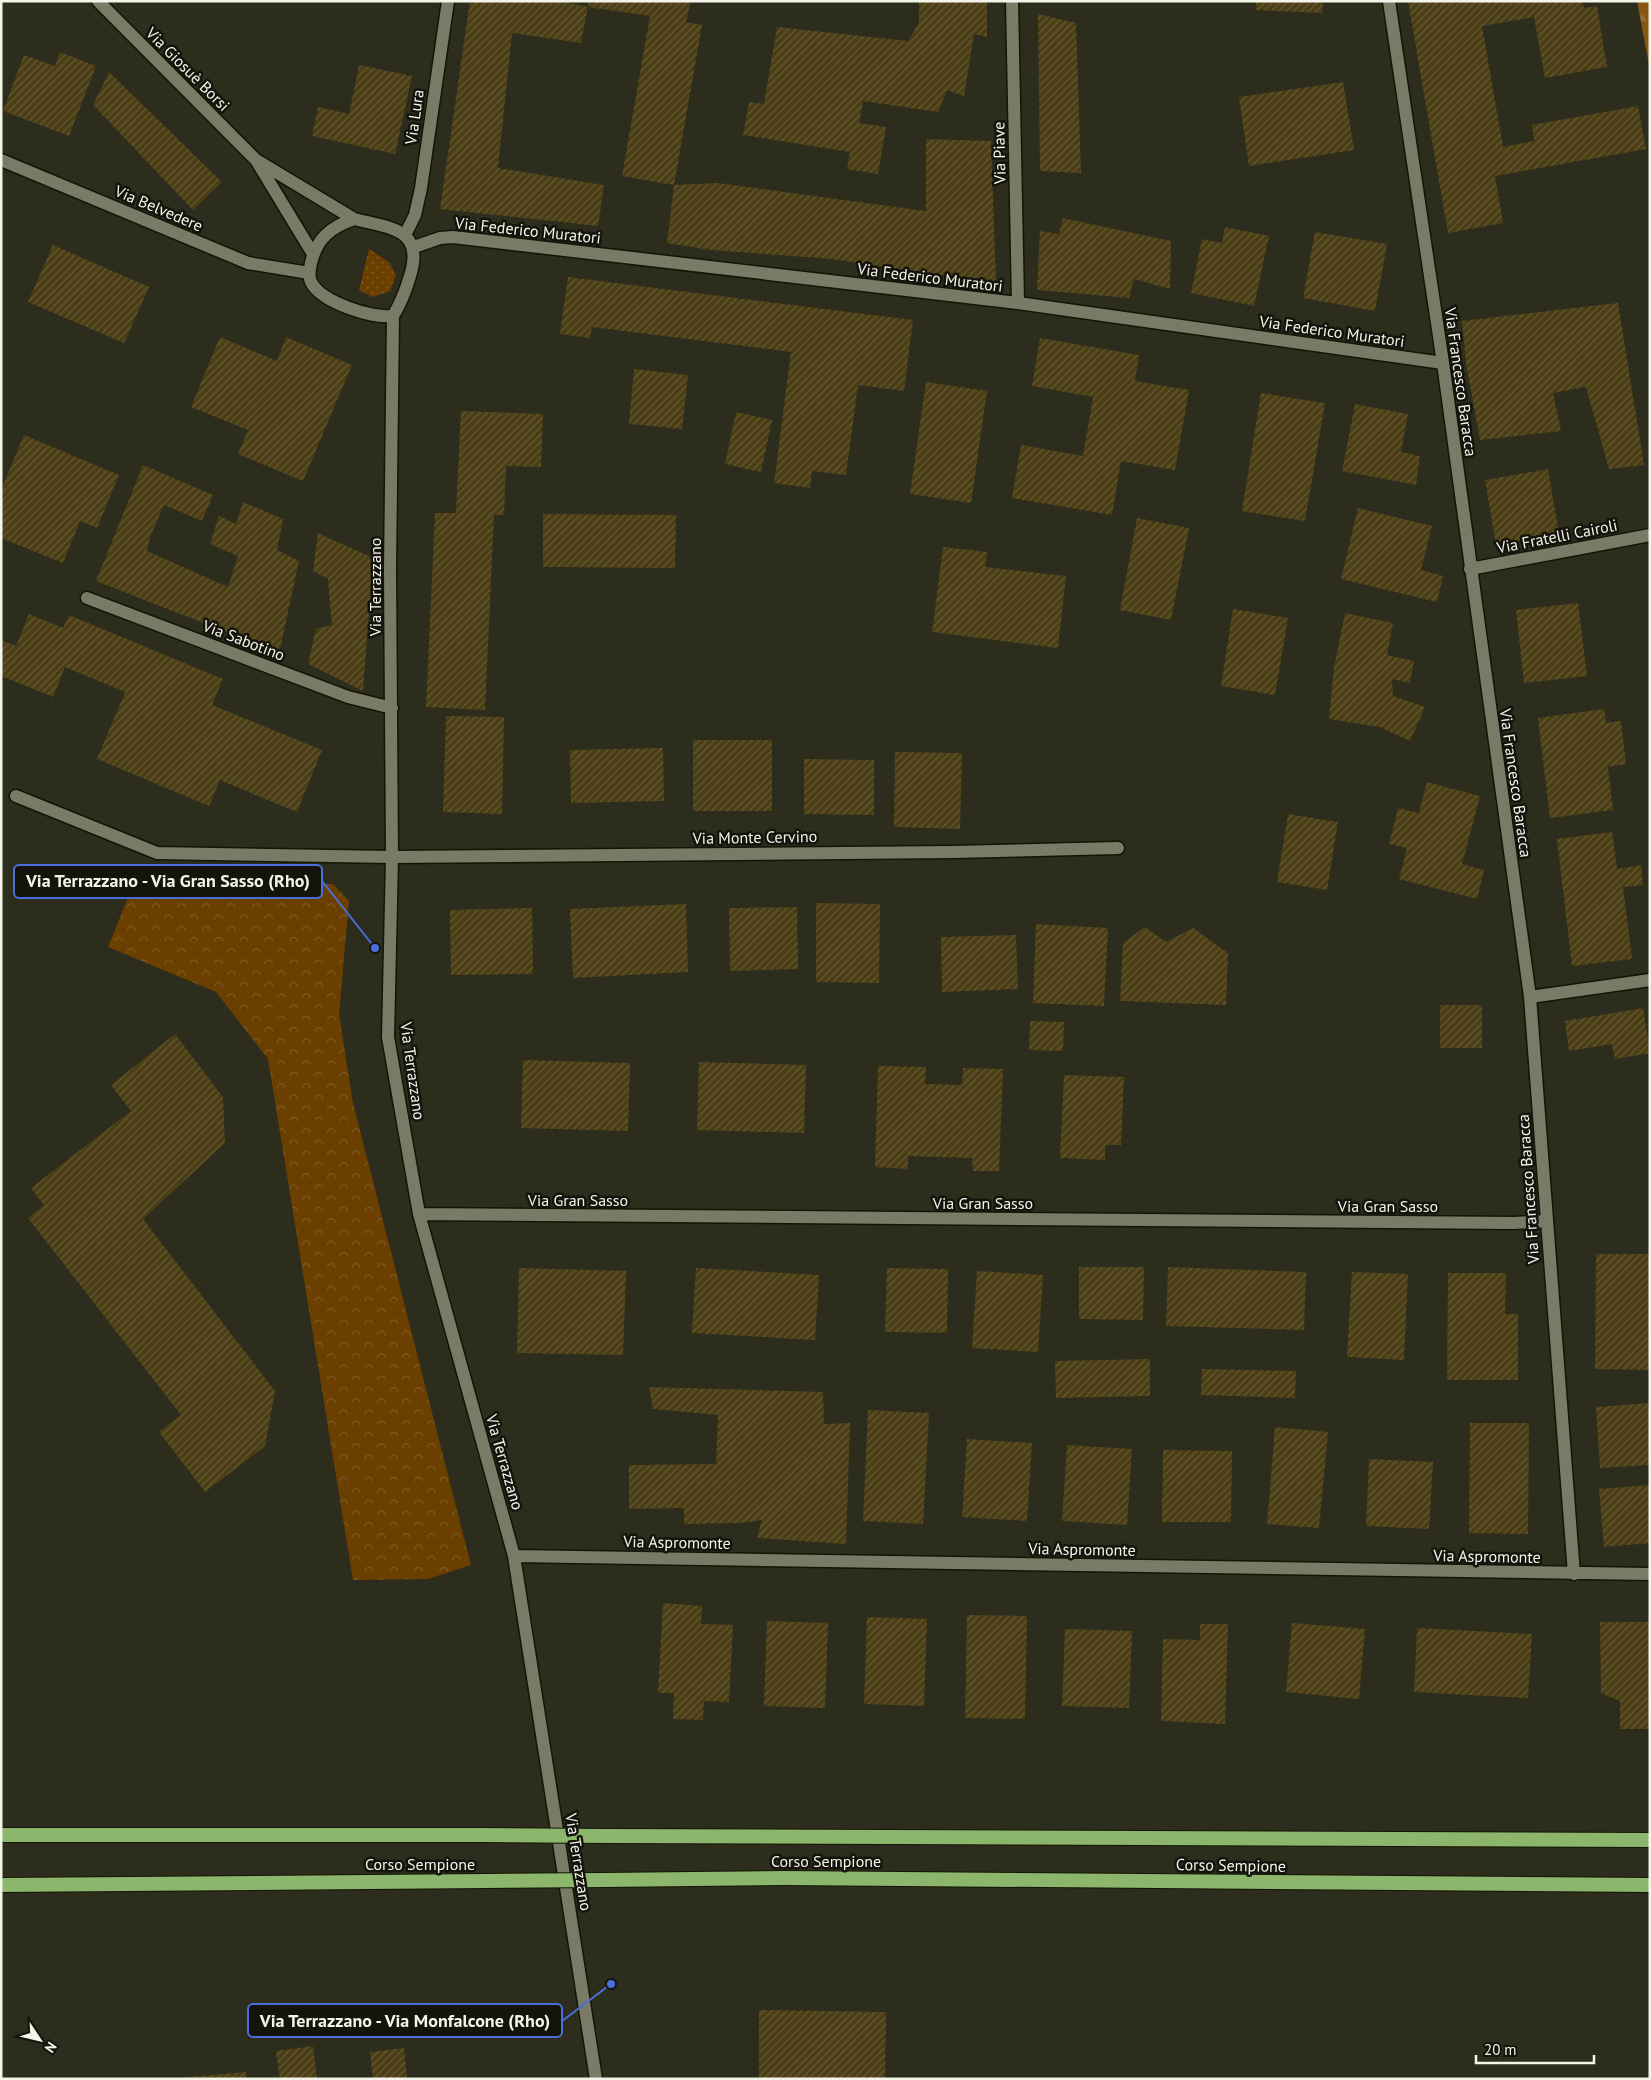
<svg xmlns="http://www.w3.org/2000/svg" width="1651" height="2080" viewBox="0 0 1651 2080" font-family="'PT Sans',sans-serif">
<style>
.grass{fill:url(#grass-dots)}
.forest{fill:url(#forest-firs)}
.park{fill:url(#park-crowns)}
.building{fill:url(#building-hatch)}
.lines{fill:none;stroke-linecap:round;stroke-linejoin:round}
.service-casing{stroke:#141506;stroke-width:15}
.minor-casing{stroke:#141506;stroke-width:15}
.trunk-casing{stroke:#141506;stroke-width:16}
.service{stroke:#797b67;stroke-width:12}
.minor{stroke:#797b67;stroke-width:12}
.trunk{stroke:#8cb66b;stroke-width:14}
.trunk-bridge-casing{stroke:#141506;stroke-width:16;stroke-linecap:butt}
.trunk-bridge{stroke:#8cb66b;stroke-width:14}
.labels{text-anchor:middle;stroke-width:5;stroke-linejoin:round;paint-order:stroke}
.street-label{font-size:16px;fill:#f3f5ea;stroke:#14140d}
.leader{fill:none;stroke:#486fdc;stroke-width:2}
.callout-dot{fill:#486fdc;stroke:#14140d;stroke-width:2}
.callout{fill:#14140d;stroke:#486fdc;stroke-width:2}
.callout-label{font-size:18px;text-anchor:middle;font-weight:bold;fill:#f3f5ea}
</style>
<defs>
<pattern id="grass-dots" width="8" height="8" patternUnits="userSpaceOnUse" patternTransform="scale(1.25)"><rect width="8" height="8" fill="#6a3f00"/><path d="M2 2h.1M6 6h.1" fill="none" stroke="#805b25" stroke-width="1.8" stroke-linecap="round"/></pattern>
<pattern id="forest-firs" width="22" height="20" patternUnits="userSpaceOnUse" patternTransform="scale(1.25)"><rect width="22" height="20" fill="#885513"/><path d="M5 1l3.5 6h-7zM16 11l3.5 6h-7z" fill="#996e36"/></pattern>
<pattern id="park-crowns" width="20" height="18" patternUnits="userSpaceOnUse" patternTransform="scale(1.25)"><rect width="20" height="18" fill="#6a3f00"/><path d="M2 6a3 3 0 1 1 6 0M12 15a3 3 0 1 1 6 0" fill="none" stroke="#805b25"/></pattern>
<pattern id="building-hatch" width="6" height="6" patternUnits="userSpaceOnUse" patternTransform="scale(1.25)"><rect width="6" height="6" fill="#4b3d14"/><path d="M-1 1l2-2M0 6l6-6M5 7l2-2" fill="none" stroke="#655a36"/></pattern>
</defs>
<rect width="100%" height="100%" fill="#2c2d1c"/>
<!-- grass -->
<path class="grass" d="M369 249 389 262 396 275 390 291 373 297 359 290Z"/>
<!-- forest -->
<path class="forest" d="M1637 1H1650V70Z"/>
<!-- park -->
<path class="park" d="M134 883 333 884 349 901 339 1014 353 1103 471 1565 428 1579 353 1580 268 1059 216 992 108 947Z"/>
<!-- building -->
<path class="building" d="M470 1H560L588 7 581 43 512 33 498 168 604 185 598 226 440 209Z
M589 1H691L686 22 702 25 674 185 622 176 650 16 588 7Z
M919 1H987V37L974 34 964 96 947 90 938 112 863 101 859 123 886 127 878 174 847 169 850 152 743 135 749 102 764 104 777 27 908 41 919 23Z
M1256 1H1323L1322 13 1256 10Z
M1408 1H1582L1584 8 1597 6 1607 67 1545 78 1534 17 1482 26 1503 147 1534 141 1532 125 1638 106 1646 149 1495 176 1503 223 1448 233Z
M1038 14 1076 23 1081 173 1040 171Z
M60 52 96 66 69 136 3 111 24 55 55 66Z
M359 65 412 76 395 154 312 136 318 107 349 114Z
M109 72 222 182 193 210 93 105Z
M1343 82 1354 150 1249 166 1239 97Z
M926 139 991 141 996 283 832 259 711 250 667 243 674 185 718 183 926 211Z
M1063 218 1171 241 1170 289 1134 279 1129 298 1037 290 1040 231 1059 234Z
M1225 227 1269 236 1254 306 1191 293 1202 239 1222 243Z
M1315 232 1387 244 1375 311 1303 298Z
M53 245 149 287 124 343 28 302Z
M568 277 913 320 904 391 858 385 846 475 812 471 810 488 774 483 791 352 592 327 590 338 560 334Z
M1618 303 1644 465 1609 469 1586 387 1553 393 1561 431 1480 440 1466 363 1462 321Z
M220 337 277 361 286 337 352 365 303 481 238 454 248 430 191 407Z
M1040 338 1139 355 1135 381 1189 390 1175 470 1121 461 1112 515 1012 498 1021 445 1083 456 1093 397 1032 386Z
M634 369 688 375 682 429 629 424Z
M926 382 987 391 971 503 910 494Z
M1261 393 1325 403 1305 521 1242 511Z
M1355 404 1408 414 1401 452 1420 456 1416 485 1342 471Z
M461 411 543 414 541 467 506 466 504 515H494L485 710 426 707 435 513H456Z
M736 412 772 420 761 472 725 464Z
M24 435 119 475 97 528 80 521 63 563 1 538V490Z
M143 465 213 495 202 521 164 505 150 537 147 551 228 587 238 556 210 544 219 516 236 524 243 502 283 519 277 550 299 561 280 649 257 644 96 581Z
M1548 469 1559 534 1496 545 1485 480Z
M1358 508 1432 526 1421 570 1443 576 1437 602 1341 579Z
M543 514 676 515 675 568 543 567Z
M1137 518 1189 528 1171 620 1120 610Z
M318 533 373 558 363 691 308 664 316 629 332 625 328 579 313 571Z
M943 547 987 552 985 567 1066 576 1058 648 932 632Z
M1578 603 1587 676 1524 683 1516 610Z
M1233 609 1288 618 1275 695 1221 686Z
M1345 613 1393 623 1387 655 1414 661 1410 683 1392 679 1393 696 1425 707 1410 741 1380 727 1329 719 1334 667Z
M29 614 63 628 69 615 223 679 212 705 322 750 297 812 220 780 209 806 97 759 125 692 65 667 53 697 1 676V640L16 646Z
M1604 709 1606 723 1621 721 1626 764 1608 767 1613 810 1550 818 1538 718Z
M446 716 504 717 502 814 443 812Z
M693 740H772V811H693Z
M663 748 664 801 571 803 570 750Z
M895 752 962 753 960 829 894 827Z
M804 759 874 760V815L804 814Z
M1427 782 1480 796 1462 864 1484 870 1477 899 1399 879 1407 848 1389 844 1398 808 1419 813Z
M1288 814 1338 822 1327 890 1277 882Z
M1612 832 1617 869 1641 865 1643 885 1623 887 1632 959 1572 966 1557 839Z
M816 903 880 904 879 983 816 982Z
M686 904 688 972 573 978 570 909Z
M797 907 798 969 730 971 729 908Z
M532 908 533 974 451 975 450 910Z
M1036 924 1108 928 1104 1006 1033 1003Z
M1145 927 1166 942 1193 928 1228 953 1226 1005 1120 1001 1123 943Z
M1016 935 1018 989 942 992 941 937Z
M1440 1005H1482V1048H1440Z
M1643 1008 1650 1053 1615 1059 1612 1044 1569 1051 1565 1021Z
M1030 1021 1064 1022 1063 1051 1029 1050Z
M175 1034 223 1097 225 1143 143 1219 275 1391 265 1446 205 1492 159 1432 181 1415 28 1218 44 1205 31 1188 131 1111 111 1085Z
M523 1060 630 1063 628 1131 521 1128Z
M699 1062 806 1065 804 1133 697 1130Z
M878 1066 926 1067 925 1084 962 1085 963 1068 1003 1069 999 1171H973L972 1158 908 1156V1169L875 1167Z
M1064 1075 1124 1077 1121 1145H1105V1160L1060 1158Z
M1596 1254H1650V1370L1595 1369Z
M1079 1267H1144L1143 1320 1079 1319Z
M1168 1267 1306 1272 1304 1330 1166 1326Z
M519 1268 626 1271 623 1355 517 1353Z
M696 1268 819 1275 815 1340 692 1333Z
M887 1268 948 1269 947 1333 885 1332Z
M977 1271 1043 1275 1038 1352 972 1348Z
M1352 1272 1408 1274 1404 1360 1347 1357Z
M1448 1273H1506L1505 1314H1518V1380H1447Z
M1150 1359V1396L1056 1398 1055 1361Z
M1202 1369 1296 1371 1295 1398 1201 1395Z
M649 1387 823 1392 824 1424 850 1423 846 1544 757 1538 762 1520 741 1523 684 1524V1508L629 1509V1465L716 1464 718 1415 653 1409Z
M1650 1403V1465L1600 1468 1596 1407Z
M868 1410 929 1413 923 1524 863 1521Z
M1470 1423H1529L1528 1534 1469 1533Z
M1275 1427 1328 1432 1319 1528 1267 1524Z
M967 1439 1032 1443 1027 1521 962 1517Z
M1067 1445 1132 1449 1127 1525 1062 1521Z
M1163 1450 1232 1451 1231 1522H1162Z
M1369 1459 1433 1462 1429 1529 1366 1526Z
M1650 1485V1543L1604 1547 1599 1489Z
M663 1603 702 1606 701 1624 733 1625 729 1702 704 1701 703 1720 673 1719 674 1693H658Z
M967 1615 1027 1616 1025 1719 965 1718Z
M867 1617 927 1619 924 1706 864 1704Z
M767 1621 828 1623 825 1708 764 1706Z
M1600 1622H1650V1729H1620V1701L1601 1693Z
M1292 1623 1365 1629 1359 1699 1286 1692Z
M1200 1624H1228L1225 1724 1161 1721 1163 1639 1200 1640Z
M1417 1628 1532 1634 1528 1698 1414 1692Z
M1065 1629 1132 1631 1129 1708 1062 1706Z
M759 2010 886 2012 885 2079H759Z
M313 2046 317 2079H280L276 2051Z
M404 2048 407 2079H373L370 2052Z
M246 2072V2079H189V2077Z"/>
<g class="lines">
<defs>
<path id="service" d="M16 796 157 853 392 857"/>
<path id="minor" d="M98 1 256 160 313 254
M1012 1 1018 303
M1389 1 1443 363 1530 997 1574 1574
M1 160 248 263 309 273
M256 160 354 219
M354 219C391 228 425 229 410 276 406 290 401 303 393 316 372 319 321 302 311 282 308 276 310 269 311 263 317 238 331 227 354 219Z
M405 235 415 215 421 188 448 1
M414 247 440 238 453 237 1018 303 1443 363
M393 316 390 569 392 857 388 1037 419 1214 514 1556 596 2079
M1470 569 1650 535
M87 598 348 697 392 708
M392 857 952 852 1118 848
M1530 997 1650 980
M419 1214 1514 1223 1546 1221
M514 1556 1650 1574"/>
<path id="trunk" d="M1 1835H484
M606 1836 1650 1840
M603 1880 784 1878 1650 1885
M1 1885 486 1881"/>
</defs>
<!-- service casing -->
<use href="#service" class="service-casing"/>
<!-- minor casing -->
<use href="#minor" class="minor-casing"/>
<!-- trunk casing -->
<use href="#trunk" class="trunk-casing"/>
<!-- service -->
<use href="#service" class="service"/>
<!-- minor -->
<use href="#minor" class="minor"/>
<!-- trunk -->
<use href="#trunk" class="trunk"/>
<defs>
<path id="trunk-bridge" d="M484 1835 606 1836
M486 1881 603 1880"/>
</defs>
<!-- trunk-bridge casing -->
<use href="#trunk-bridge" class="trunk-bridge-casing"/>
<!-- trunk-bridge -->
<use href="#trunk-bridge" class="trunk-bridge"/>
</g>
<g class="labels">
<!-- street labels -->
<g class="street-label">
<text transform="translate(188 69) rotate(45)" y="6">Via Giosuè Borsi</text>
<text transform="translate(414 117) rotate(-82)" y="6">Via Lura</text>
<text transform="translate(999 153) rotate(-91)" y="6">Via Piave</text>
<text transform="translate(159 208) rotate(23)" y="6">Via Belvedere</text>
<text transform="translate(528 230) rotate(6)" y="6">Via Federico Muratori</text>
<text transform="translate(930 277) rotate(7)" y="6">Via Federico Muratori</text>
<text transform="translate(1332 331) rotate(8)" y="6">Via Federico Muratori</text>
<text transform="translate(1461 382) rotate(82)" y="6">Via Francesco Baracca</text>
<text transform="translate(1557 536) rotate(-11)" y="6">Via Fratelli Cairoli</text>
<text transform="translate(375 587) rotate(-90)" y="6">Via Terrazzano</text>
<text transform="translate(244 640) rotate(21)" y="6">Via Sabotino</text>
<text transform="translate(1516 783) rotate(82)" y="6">Via Francesco Baracca</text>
<text transform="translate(755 837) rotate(-1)" y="6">Via Monte Cervino</text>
<text transform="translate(413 1071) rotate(82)" y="6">Via Terrazzano</text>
<text transform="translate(1528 1189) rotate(-94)" y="6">Via Francesco Baracca</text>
<text x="578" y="1206">Via Gran Sasso</text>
<text x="983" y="1209">Via Gran Sasso</text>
<text x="1388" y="1212">Via Gran Sasso</text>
<text transform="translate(505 1462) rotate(74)" y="6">Via Terrazzano</text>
<text transform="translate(677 1542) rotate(1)" y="6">Via Aspromonte</text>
<text transform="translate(1082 1549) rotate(1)" y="6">Via Aspromonte</text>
<text transform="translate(1487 1556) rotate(1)" y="6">Via Aspromonte</text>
<text x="826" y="1867">Corso Sempione</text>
<text transform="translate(579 1862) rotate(81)" y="6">Via Terrazzano</text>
<text x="420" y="1870">Corso Sempione</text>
<text transform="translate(1231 1865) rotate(1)" y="6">Corso Sempione</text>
</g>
</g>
<!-- callouts -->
<path class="leader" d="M375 948L322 881M611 1984L562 2021"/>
<g class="callout-dot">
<circle cx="375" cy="948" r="5"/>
<circle cx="611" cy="1984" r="5"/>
</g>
<g class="callout">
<rect x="14" y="865" width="308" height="33" rx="5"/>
<rect x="248" y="2004" width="314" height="33" rx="5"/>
</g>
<g class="callout-label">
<text x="168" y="887">Via Terrazzano - Via Gran Sasso (Rho)</text>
<text x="405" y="2027">Via Terrazzano - Via Monfalcone (Rho)</text>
</g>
<!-- border -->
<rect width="1651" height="2080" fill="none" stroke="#f3f5ea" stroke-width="5"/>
<!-- north arrow -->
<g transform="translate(40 2040) rotate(125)" stroke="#14140d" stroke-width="4" paint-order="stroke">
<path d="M0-4L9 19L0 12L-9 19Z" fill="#f3f5ea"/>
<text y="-8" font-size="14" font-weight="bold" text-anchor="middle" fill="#f3f5ea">N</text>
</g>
<!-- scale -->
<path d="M1476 2055v8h118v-8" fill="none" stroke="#f3f5ea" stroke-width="2.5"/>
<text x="1484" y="2055" font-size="15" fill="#f3f5ea" stroke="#14140d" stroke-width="4" paint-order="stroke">20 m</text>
</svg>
